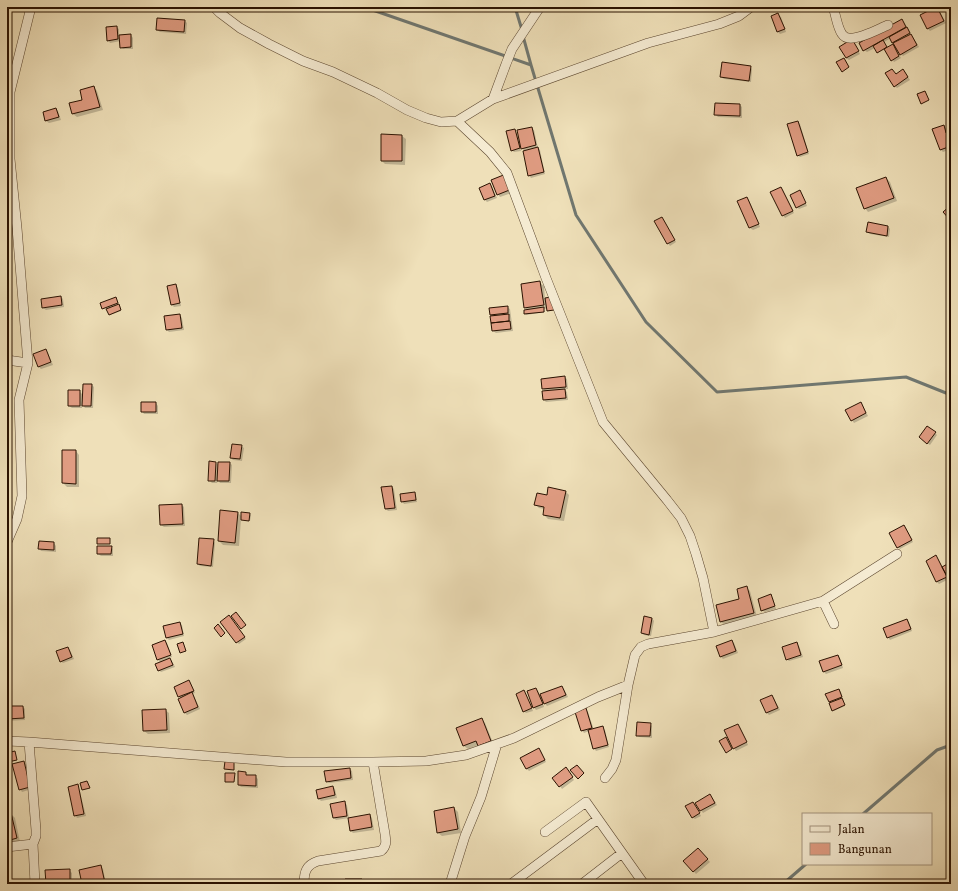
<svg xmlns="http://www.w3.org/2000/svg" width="958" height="891" viewBox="0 0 958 891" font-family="Vollkorn,serif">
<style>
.shadow{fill:#0003;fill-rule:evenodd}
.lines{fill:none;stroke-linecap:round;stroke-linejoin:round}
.stream{stroke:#707770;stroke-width:3}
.building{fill:#e09c82;stroke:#2a1201}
.minor-casing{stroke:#5b462f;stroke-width:10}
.minor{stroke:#f5ebd2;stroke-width:9}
</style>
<rect width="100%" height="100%" fill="#efe0b9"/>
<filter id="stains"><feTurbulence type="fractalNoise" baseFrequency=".005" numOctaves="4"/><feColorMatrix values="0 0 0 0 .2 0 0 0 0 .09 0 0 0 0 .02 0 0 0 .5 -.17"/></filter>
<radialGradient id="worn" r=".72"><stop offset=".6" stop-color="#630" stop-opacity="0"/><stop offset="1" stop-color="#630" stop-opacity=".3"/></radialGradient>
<!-- shadow -->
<path class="shadow" d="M937 8 939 10 946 23 930 31 928 29Z
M778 14 781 17 786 32 780 34 778 32 772 17Z
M902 20 904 22 919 47 903 56 898 51 897 52 901 58 894 62 885 49 878 53 875 48 867 52 864 50ZM891 38 898 50 893 45 887 48 884 42Z
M185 21 187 23 186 34 160 32 157 30Z
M116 27 119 29V36L131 35 133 38V49H123L121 47V41L110 43 108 40Z
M854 43 860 54 849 60 846 58Z
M750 67 752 69 751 82 724 79 721 77Z
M905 72 910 80 897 88 895 86 896 75Z
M94 87 97 91 103 110 77 117 73 114Z
M740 105 742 107V118L718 117 715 114Z
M56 109 58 111 61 120 49 123 46 121 44 113Z
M798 122 800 124 809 154 800 157 798 155Z
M943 126 946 128 947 133 951 132V149L943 152 940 149Z
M531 128 534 130 538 148 540 150 545 174 531 178 529 175 525 151 520 146 521 151 514 152 512 150 514 130 517 133 519 140Z
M402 136 406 139 405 165 385 164 382 161Z
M886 178 890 182 897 201 868 212 865 208Z
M492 180 514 192 500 197 498 194Z
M490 184 492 186 497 198 487 202 485 200 480 188Z
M781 188 783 190 794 213 785 218 783 215Z
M800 192 802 194 807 206 799 209 797 207Z
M747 198 749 200 760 227 753 230 750 228 739 201Z
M662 218 664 220 676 242 670 246 668 243Z
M888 226 890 229 889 237 870 234 867 232Z
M540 283 544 286 545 299H551L554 310 549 311 548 308 544 309 545 312 526 315 525 314 528 310 525 308Z
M176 285 178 288 181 306 174 307 172 305Z
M61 297 63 299 64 307 46 310 43 308Z
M116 298 119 304H117L119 306 121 311 110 315 107 308 104 309 101 304Z
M507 307 510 309 513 331 496 333 493 331 490 309Z
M180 315 182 318 184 330 169 332 167 330Z
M46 350 48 353 53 365 41 369 38 366Z
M564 377 567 379 568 389H564L567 392 568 400 546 402 544 400 546 392 543 389Z
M92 385 94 387 93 408H85L82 404V408H72L69 406 79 391 83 395Z
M156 403 158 406V414H144L142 411Z
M863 406 868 416 854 423 852 420Z
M935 433 937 435 930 445 922 440Z
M241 446 244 448 242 461 233 460 231 458Z
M76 451 79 455V487H67L63 483Z
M216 463 219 465 230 463 232 465 231 483H220L218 480 217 483H212L209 480Z
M392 487 394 489 397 510 388 511 386 509 383 488Z
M565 491 569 495 564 521 548 519 544 515 545 509 539 508 536 505Z
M414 493 416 495 417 502 404 504 402 501Z
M182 505 184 507 185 526 164 527 161 525Z
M238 513 242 517 250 514 251 515 250 521 243 520 241 519 239 546 223 545 219 541Z
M904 526 906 528 913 542 900 549 898 547Z
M213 540 215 543 213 567 200 566 198 564Z
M54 543 56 546V552L41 551 39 548Z
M111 547 113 549V556H101L98 554Z
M936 557 938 559 943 568 951 564V578L939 584 937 582 927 561Z
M746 587 750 591 757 617 725 625 721 622 741 600Z
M770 596 773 598 776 609 765 612 762 610Z
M652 618 654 621 651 636 644 635 642 633Z
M231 619 246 639 239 644 237 642Z
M907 620 909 622 912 631 890 640 888 637Z
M179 623 182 625 184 636 169 640 167 638Z
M165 641 167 643 172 657 169 658 172 661 175 667 161 672 159 670 161 663 158 660Z
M732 641 734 643 738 653 723 659 721 657 717 647Z
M797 644 799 646 803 657 789 661 787 659Z
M68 648 70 650 74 659 63 663 61 661Z
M838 656 840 658 843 668 826 674 823 671Z
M189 681 191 684 195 693 192 694 194 696 200 709 187 715 185 713 179 699 181 698 179 696Z
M562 687 564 689 568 697 547 706 542 700 544 707 536 710 533 706 536 689 538 691 540 695Z
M839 690 841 692 845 706 834 711 827 695Z
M524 691 526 694 533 711 526 713 524 711Z
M772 696 774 698 780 710 769 715 767 713Z
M7 707H23L25 709V720L7 721Z
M586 709 588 712 594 730 603 728 605 730 609 747 596 751 594 748 589 731 584 733 582 730Z
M165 710 169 713 170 733 148 734 144 731Z
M481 719 485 723 494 745 482 749 478 745 468 749 464 746Z
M650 724 652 726V738L639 737 637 735Z
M740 727 748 745 736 751 734 748Z
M539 749 541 751 546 762 529 771 527 769 521 758Z
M23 762 26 764 32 789 22 792 20 789Z
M349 769 352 771 353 780 329 783 327 781Z
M568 771 574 780 562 789 560 786Z
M245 773 248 775 255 776 258 779V788L241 787 239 785Z
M77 786 79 788 86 816 77 818 75 815Z
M333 787 335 789 337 798 321 801 319 799 317 790Z
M710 795 717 805 703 813 696 803Z
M344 802 347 805 349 819 370 815 372 818 374 830 353 833 351 831 349 818 336 820 334 818 332 805Z
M695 805 701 816 695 819 692 817Z
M454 808 458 812 461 833 442 836 438 833Z
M11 814 15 818 20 842 7 845V815Z
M698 849 710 862 696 874 685 861Z
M100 866 103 869 106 884H83Z
M69 870 72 873V884H47Z"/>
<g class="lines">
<!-- stream -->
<path class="stream" d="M364 7 531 65
M515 7 522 30
M523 36 531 65 576 215 646 322 717 392 906 377 951 395
M863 814 937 750 951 745
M783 884 806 864"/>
</g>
<!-- building -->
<path class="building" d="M936 7H937L944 21 927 29 920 15Z
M778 13 785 29 777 32 771 16Z
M157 18 185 20 184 32 156 30Z
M902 19 906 27 863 51 859 43Z
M117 26 118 39 107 41 106 27Z
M907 27 910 33 892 43 889 37Z
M131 34V47L120 48 119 35Z
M911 34 917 45 900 55 893 43Z
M852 39 859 51 846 58 839 47Z
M883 40 887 47 877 53 873 46Z
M893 44 899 56 891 61 884 49Z
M844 58 849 67 842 72 836 62Z
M722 62 751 66 749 81 720 77Z
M892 69 896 74 903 69 908 77 894 87 885 73Z
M94 86 100 107 72 114 69 103 82 100 80 90Z
M925 91 929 100 921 104 917 94Z
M715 103 740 104V116L714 115Z
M56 108 59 117 45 121 43 112Z
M798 121 808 152 797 156 787 124Z
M944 125 946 133 951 131V146L940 150 932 129Z
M532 127 536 145 521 149 517 130Z
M515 129 520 148 511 151 506 131Z
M381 134 402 135V161H381Z
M538 147 544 172 528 176 523 151Z
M506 174 512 189 497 195 491 180Z
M886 177 894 198 864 209 856 188Z
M490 183 495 196 484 200 479 188Z
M781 187 793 211 782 216 770 192Z
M800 190 806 203 796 208 790 195Z
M747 197 759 224 749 228 737 201Z
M951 205V221L943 212Z
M662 217 675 240 667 244 654 221Z
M868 222 888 226 887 236 866 232Z
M540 281 544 305 524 308 521 284Z
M176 284 180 303 171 305 167 286Z
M61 296 62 305 42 308 41 299Z
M116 297 118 303 102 309 100 303Z
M551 297 554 310 547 311 545 298Z
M119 304 121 310 109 315 106 309Z
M508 306V313L490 315 489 308Z
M544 307V312L524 314V310Z
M180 314 182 328 166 330 164 316Z
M509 314V321L491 323 490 316Z
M510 321 511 329 492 331 491 323Z
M46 349 51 362 38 367 33 354Z
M565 376 566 387 542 389 541 379Z
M83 384H92L91 406H82Z
M565 389 566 398 543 400 542 391Z
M68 390H80V406H68Z
M141 402H156V412H141Z
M861 402 866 413 851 421 845 410Z
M927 426 936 432 927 444 919 437Z
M232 444 242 445 240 459 230 458Z
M62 450H76V484L62 483Z
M209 461 216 462 215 481H208Z
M218 462H230L229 481H217Z
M392 486 395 508 385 509 381 487Z
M548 487 566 491 560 518 543 515 544 507 534 505 537 493 547 495Z
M415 492 416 500 401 502 400 494Z
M182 504 183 524 160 525 159 505Z
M220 510 238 512 235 543 218 541Z
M241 512 250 513 249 521 241 520Z
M904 525 912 540 897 548 889 533Z
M97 538H110V544H97Z
M199 538 214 539 211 566 197 564Z
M39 541 54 542V550L38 549Z
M97 546H112L111 554H97Z
M936 555 947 577 936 582 926 561Z
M951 562V574L947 576 942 567Z
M747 586 754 613 720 622 716 605 739 599 737 589Z
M771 594 775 606 761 611 758 599Z
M236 612 246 625 241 629 231 616Z
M229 615 245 637 236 643 220 622Z
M644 616 652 618 649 635 641 633Z
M907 619 911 629 887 638 883 628Z
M180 622 183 634 166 638 163 626Z
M218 624 225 633 221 637 214 628Z
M165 640 171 655 157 660 152 645Z
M732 640 736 651 720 657 716 646Z
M183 642 186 651 180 653 177 644Z
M797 642 801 655 786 660 782 647Z
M68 647 72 657 60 662 56 651Z
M838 655 842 665 823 672 819 661Z
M170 658 173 665 158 671 155 664Z
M189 680 194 691 178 697 174 687Z
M562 686 566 695 544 704 540 694Z
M536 688 543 704 533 708 527 691Z
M839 689 842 697 829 702 825 694Z
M524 690 532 708 523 712 516 694Z
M192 692 198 707 184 713 178 699Z
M772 695 778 708 766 713 760 700Z
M842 698 845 705 832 711 829 703Z
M7 706H23L24 718 7 719Z
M586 708 592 728 581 731 575 712Z
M166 709 167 730 143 731 142 710Z
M482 718 491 741 478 746 476 741 463 746 456 728Z
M637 722 651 723 650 736H636Z
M738 724 747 742 733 749 724 730Z
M603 726 608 745 593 749 588 730Z
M726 737 732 749 726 753 719 741Z
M539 748 545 760 526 769 520 758Z
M15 751 17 760 8 762 7 753Z
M24 761 30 787 19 790 12 764Z
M225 761 234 762V770L224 769Z
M577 765 584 773 578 779 570 770Z
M566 767 573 777 559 787 552 778Z
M350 768 351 778 326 782 324 771Z
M238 771 246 772V775H256V786L238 785Z
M225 773H235L234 782H225Z
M87 781 90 788 82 790 80 783Z
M78 784 84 814 74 816 68 787Z
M333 786 335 795 318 799 316 790Z
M710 794 715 803 700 811 695 803Z
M345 801 347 816 333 818 330 804Z
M693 802 700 813 692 818 685 806Z
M454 807 458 829 437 833 434 811Z
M11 813 17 838 7 841V814Z
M370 814 372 827 350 831 348 818Z
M698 848 708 859 693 872 683 861Z
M101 865 105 883 99 884H82L79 870Z
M70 869V884H46L45 870Z
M345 879H362V884H345Z"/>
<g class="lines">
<defs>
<path id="minor" d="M214 7 220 13 240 28 269 44 303 61 333 72 377 93 407 110 426 118 441 122 457 121 493 99 506 64 512 49 540 7
M833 7C836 15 837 27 842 34 849 46 878 29 888 25
M493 99 648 43 719 24 739 16 751 7
M7 360 28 363 19 400 22 496 17 519 7 542
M28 363 17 228 10 159V92L31 7
M823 601 834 624
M714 632 823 601 897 554
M7 741 29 742 286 762H373L426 761 466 755 514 738 598 697 628 685 635 655 641 647 648 644 714 632 703 578 696 554 690 536 681 518 667 500 603 422 546 278 507 173 490 152 457 121
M29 742 36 830V836L33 844 35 884
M605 778 612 769 616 760 628 685
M545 832 586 802 644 884
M7 847 33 844
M304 884C304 872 306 865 318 861L381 851C387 846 386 841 385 834L373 762
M450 884 465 836 481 797 497 744
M511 884 598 819
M582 884 622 853"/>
</defs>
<!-- minor casing -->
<use href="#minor" class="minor-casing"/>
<!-- minor -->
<use href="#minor" class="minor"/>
</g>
<!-- margin -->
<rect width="958" height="891" fill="none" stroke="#efe0b9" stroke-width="24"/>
<rect x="8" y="8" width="942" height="875" fill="none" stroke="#2a1201" stroke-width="2"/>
<rect x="12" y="12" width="934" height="867" fill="none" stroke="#2a1201"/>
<!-- legend -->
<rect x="802" y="813" width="130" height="52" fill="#f5ebd2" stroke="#a4947e"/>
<rect x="810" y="826" width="20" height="6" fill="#f5ebd2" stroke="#a4947e"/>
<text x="838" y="833" font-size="12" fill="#2a1201">Jalan</text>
<rect x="810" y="843" width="20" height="12" fill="#e09c82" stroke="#a4947e"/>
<text x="838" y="853" font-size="12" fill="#2a1201">Bangunan</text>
<rect width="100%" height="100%" filter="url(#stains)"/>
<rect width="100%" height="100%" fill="url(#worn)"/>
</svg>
